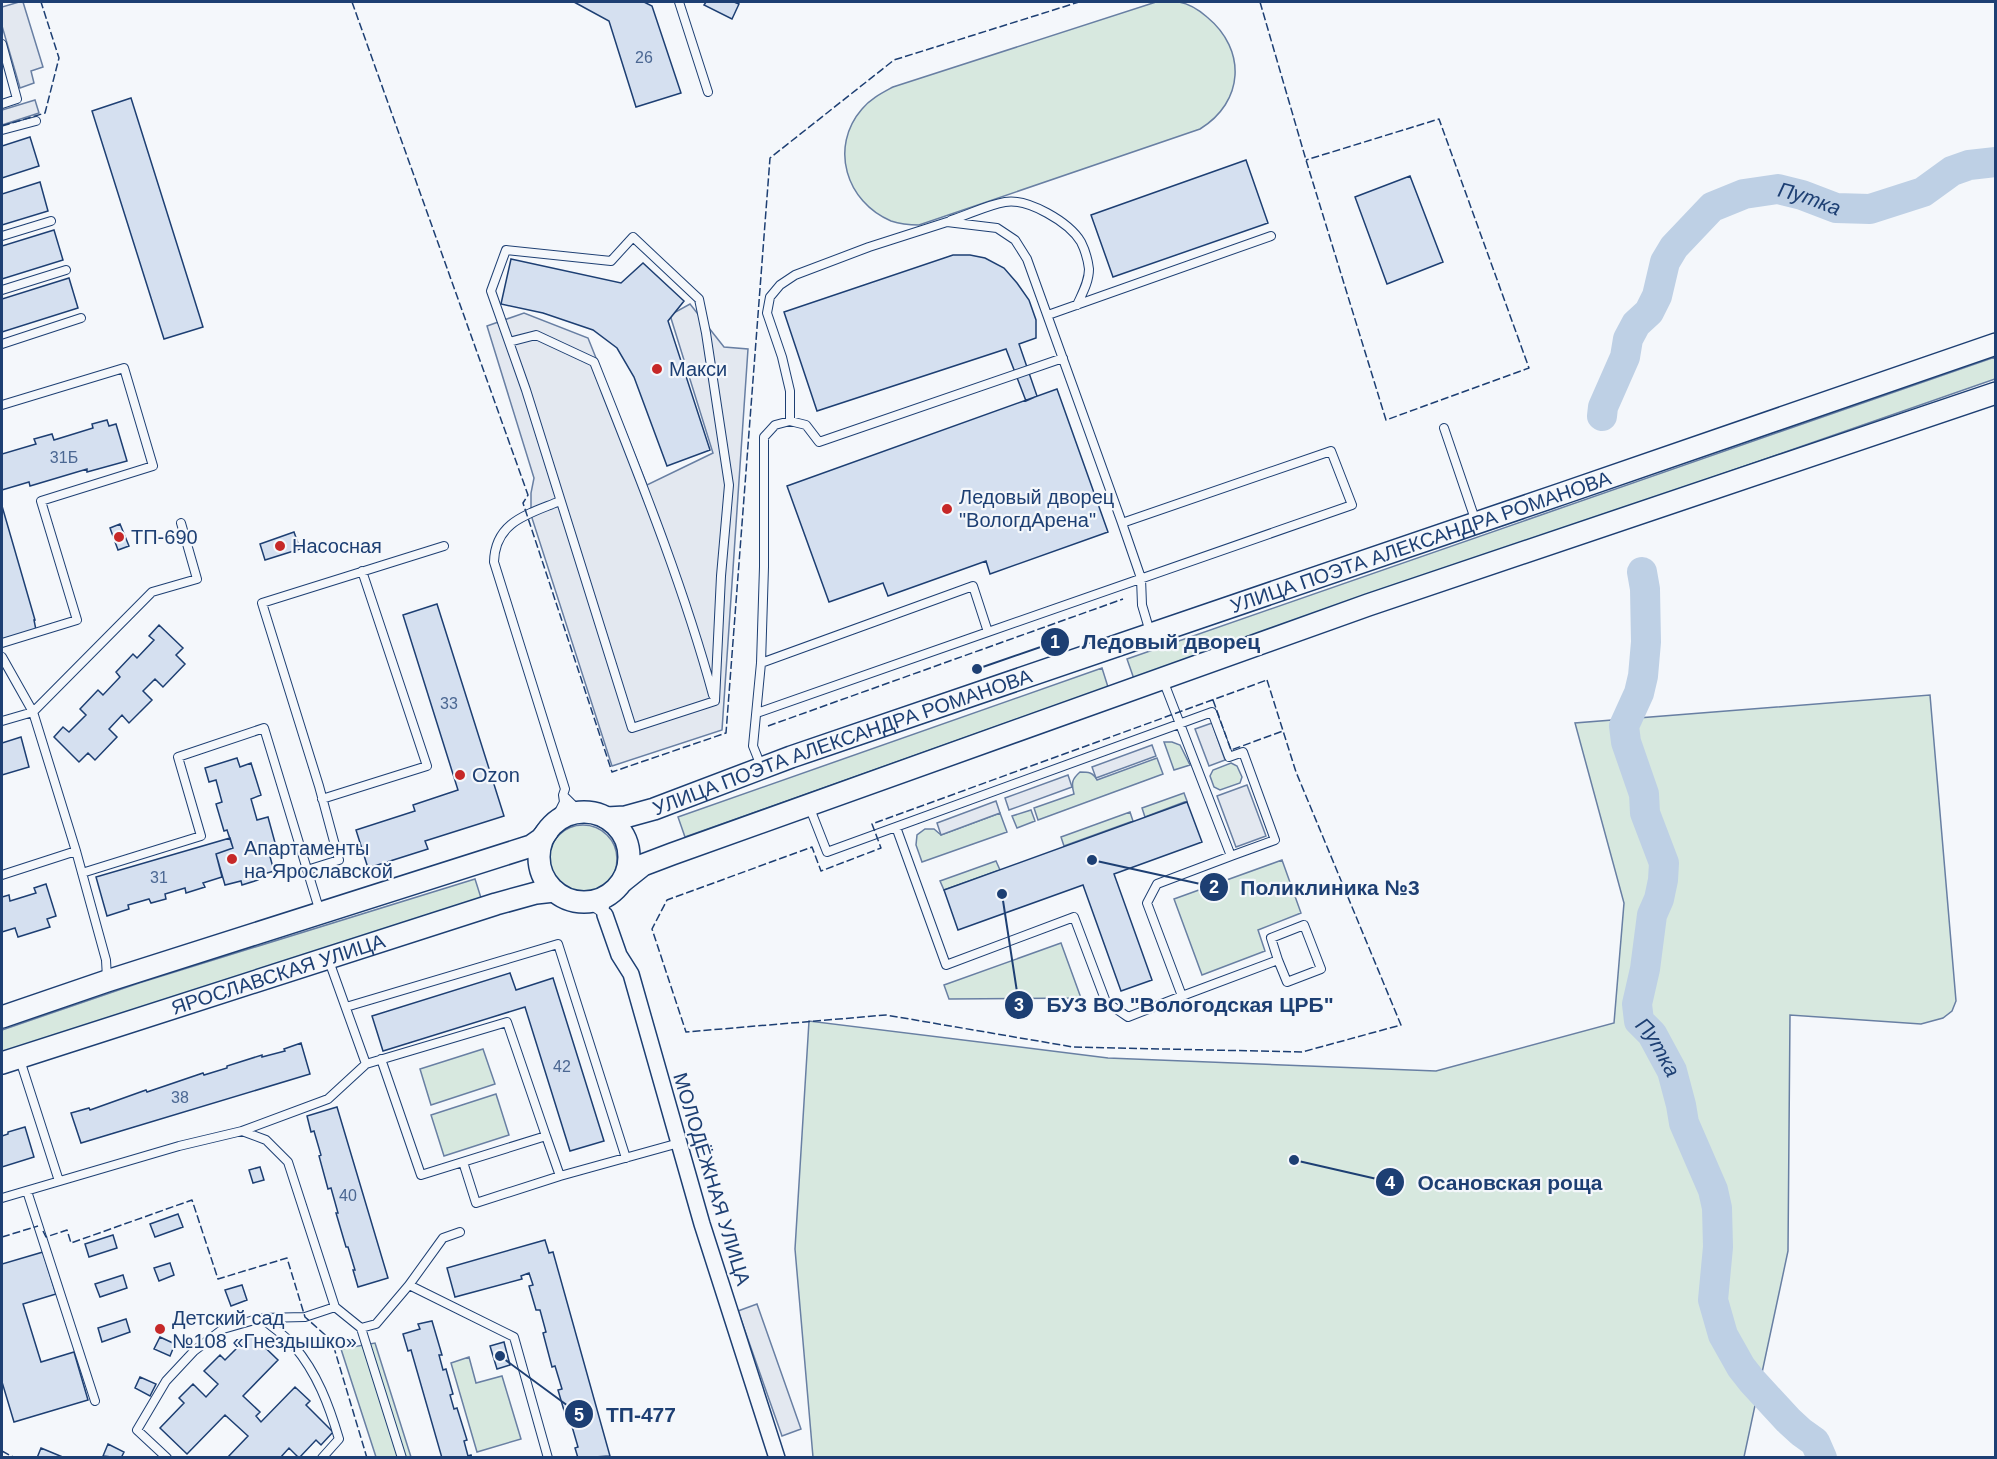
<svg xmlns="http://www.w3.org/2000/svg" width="1997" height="1459" viewBox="0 0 1997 1459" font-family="Helvetica,sans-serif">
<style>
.green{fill:#d7e8df;stroke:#687fa3;stroke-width:1.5}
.parking{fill:#e3e8f0;stroke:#687fa3;stroke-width:1.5}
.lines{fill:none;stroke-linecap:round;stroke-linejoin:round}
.river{stroke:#bed0e5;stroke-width:30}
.building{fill:#d5e0f0;stroke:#1d3f73;stroke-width:1.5}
.service-casing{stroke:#1d3f73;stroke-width:10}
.minor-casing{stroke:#1d3f73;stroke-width:18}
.secondary-casing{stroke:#1d3f73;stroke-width:24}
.service{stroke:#f4f7fb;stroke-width:8}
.minor{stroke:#f4f7fb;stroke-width:15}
.secondary{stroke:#f4f7fb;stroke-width:21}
.fence{stroke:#1d3f73;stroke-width:1.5;stroke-dasharray:8 3;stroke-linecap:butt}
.poi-dot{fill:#c62828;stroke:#f4f7fb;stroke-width:2}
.labels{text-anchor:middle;stroke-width:4.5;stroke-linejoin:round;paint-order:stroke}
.number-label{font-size:16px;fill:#4b6792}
.poi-label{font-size:20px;fill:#1d3f73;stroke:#f4f7fb;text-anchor:start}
.street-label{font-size:20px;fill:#1d3f73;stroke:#f4f7fb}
.water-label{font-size:21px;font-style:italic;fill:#1d3f73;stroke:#f4f7fb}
.leader{fill:none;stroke:#1d3f73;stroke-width:2}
.callout-dot{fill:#1d3f73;stroke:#f4f7fb;stroke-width:2}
.mark-label{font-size:18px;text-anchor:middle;font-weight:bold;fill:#fff}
.callout-label{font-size:21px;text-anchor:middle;font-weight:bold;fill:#1d3f73;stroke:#f4f7fb;stroke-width:4.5;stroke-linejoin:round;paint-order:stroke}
</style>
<rect width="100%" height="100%" fill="#f4f7fb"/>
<!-- green -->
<path class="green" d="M1156 2C1163 2 1172 0 1179 2 1190 4 1199 10 1207 17 1247 50 1244 102 1200 129L919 225C909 225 900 224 891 221 846 202 829 147 862 109 870 99 882 93 893 87Z
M1995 357V379L1134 679 1127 659Z
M1102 668 1108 687 685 837 678 817Z
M1930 695 1956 1001 1952 1011 1943 1018 1921 1024 1790 1015 1788 1251 1744 1457H813L795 1249 809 1021 1108 1058 1436 1071 1614 1023 1624 903 1575 723Z
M1164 742H1172L1180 745 1190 765 1174 770Z
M1157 758 1163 774 1038 820 1034 808 1074 794C1071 783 1072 779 1080 772 1088 772 1093 772 1097 780Z
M1231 763 1237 766 1242 777 1240 783 1220 790 1214 787 1210 776 1213 770Z
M1184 793 1187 801 1145 817 1142 808Z
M1031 810 1035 821 1017 828 1012 816Z
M1130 812 1133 821 1064 846 1061 837Z
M1000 813 1007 832 922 862 916 845 917 835 925 829H934L941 835Z
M549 859a34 34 0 1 1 68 0a34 34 0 1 1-68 0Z
M1282 860 1301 913 1258 930 1265 951 1202 975 1174 899Z
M996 861 1000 870 944 890 940 881Z
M475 879 482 901 2 1055V1030L139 983Z
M1061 943 1081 998 949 999 944 985Z
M483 1049 495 1084 431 1105 420 1069Z
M496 1094 509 1135 444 1156 431 1115Z
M375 1343 411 1457H376L341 1349Z
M469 1357 476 1383 502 1376 521 1439 477 1452 451 1363Z"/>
<!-- parking -->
<path class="parking" d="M19 2H23L43 67 31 71 34 83 20 88 2 26V7Z
M35 100 39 113 2 125V110Z
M690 304 724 347 748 349 722 730 612 766 531 515V493L534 478 487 326 524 313 588 338 647 485 713 453 670 315Z
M1212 723 1225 760 1209 766 1195 729Z
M1152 745 1156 756 1096 778 1092 767Z
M1068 775 1072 787 1009 810 1005 798Z
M1247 785 1266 836 1236 847 1217 796Z
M996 801 1000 813 941 835 937 823Z
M757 1304 801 1429 782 1436 738 1311Z"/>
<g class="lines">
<!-- river -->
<g class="river">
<path id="s1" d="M1602 416 1603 407 1625 357 1628 339 1636 324 1649 312 1657 296 1665 262 1674 247 1712 207 1744 194 1778 189 1802 195 1836 208 1870 209 1923 192 1952 171 1969 165 1996 162"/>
<path id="s2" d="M1642 572 1645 589 1646 642 1643 676 1639 693 1624 726 1626 742 1644 794 1645 813 1664 863 1663 880 1659 899 1652 915 1645 969 1637 1004 1639 1021 1652 1034 1672 1071 1681 1105 1684 1123 1713 1190 1717 1208 1718 1247 1713 1300 1723 1335 1741 1367 1752 1381 1788 1420 1801 1432 1815 1442 1822 1458"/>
</g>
</g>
<!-- building -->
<path class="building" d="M574 2H644L652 6 681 93 636 107 609 21Z
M706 2H734L739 4 732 19 704 5Z
M131 98 203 327 164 339 92 111Z
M30 137 39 166 2 178V146Z
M1246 160 1268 223 1113 277 1091 215Z
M1410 176 1443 262 1387 284 1355 197Z
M40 182 48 211 2 225V194Z
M54 230 63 260 2 279V246Z
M953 255H970L985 258 1004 268 1017 283 1029 300 1036 320V338L1019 344 1037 396 1026 401 1006 349 817 411 784 312Z
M511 259 621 283 643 263 684 301 668 321 710 450 667 466 634 377 617 348 593 330 543 313 501 304Z
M69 278 78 308 2 332V299Z
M1057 389 1108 532 990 574 986 561 888 596 883 583 829 602 787 486Z
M107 420 109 426 116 424 127 461 87 472V469L30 486 29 482 2 490V454L36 444 34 439 52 434 54 440 93 428 92 424Z
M2 506 35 620H34L36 630 2 640Z
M120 524 129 546 118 550 110 528Z
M294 532 300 549 265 560 260 544Z
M437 604 504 816 425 841 428 849 368 868 356 830 415 811 413 805 458 790 403 615Z
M159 625 183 648 176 655 185 664 163 687 155 679 143 691 152 700 129 723 122 715 109 729 117 737 95 760 88 753 79 762 54 737 63 727 69 732 86 715 80 709 98 690 103 695 120 677 116 672 133 654 137 658 154 640 149 636Z
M21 737 29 767 2 775V743Z
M237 758 240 767 251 763 261 795 251 799 257 820 268 817 277 850 269 853 274 871 257 876 258 880 242 885 241 881 225 885 216 854 233 848 227 830 224 831 216 804 222 802 216 780 209 782 205 768Z
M1187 802 1202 842 1114 874 1152 980 1121 991 1083 885 958 930 944 890Z
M230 838 233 848 216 854 222 877 203 883 205 887 186 893 185 888 165 894 166 899 151 903 149 899 128 905 129 909 107 916 96 877Z
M46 884 56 916 47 919 50 927 18 937 15 928 2 932V897L9 895 10 901 36 893 34 888Z
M510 973 516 990 553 978 604 1141 570 1151 525 1007 383 1051 372 1016Z
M301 1043 310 1074 81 1143 71 1113 89 1108 90 1110 146 1090 147 1092 203 1073 204 1075 227 1068V1066L262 1055V1057L285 1051 284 1049Z
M337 1107 388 1278 358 1287 353 1270H355L348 1247H346L336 1213H338L331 1188 328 1189 319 1156 321 1155 314 1131 311 1132 307 1116Z
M25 1127 34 1157 2 1167V1136L8 1134V1132Z
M260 1167 264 1180 253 1183 249 1170Z
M178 1214 183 1227 155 1237 150 1224Z
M113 1235 117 1248 89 1257 85 1244Z
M545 1240 549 1253 553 1252 610 1456 578 1458 575 1448 578 1447 571 1423 568 1424 558 1390 562 1389 555 1366 552 1367 543 1333 546 1332 540 1310H536L529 1286 533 1285 529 1273 521 1276 522 1279 455 1297 447 1268Z
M43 1252 56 1294 23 1304 41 1362 74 1352 88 1400 14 1422 2 1382V1264Z
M170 1263 174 1275 159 1281 154 1268Z
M123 1275 127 1288 100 1297 95 1284Z
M242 1285 247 1300 231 1306 225 1290Z
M126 1319 130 1332 102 1342 98 1328Z
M432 1321 442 1355H439L443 1370 446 1369 453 1394 450 1395 454 1409 457 1408 467 1440 464 1441 468 1456 471 1455 472 1458H442L411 1350 408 1351 403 1334 420 1329 418 1324Z
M251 1334 278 1360 243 1396 260 1412 256 1416 261 1422 295 1387 310 1401 306 1405 333 1432 321 1445 316 1440 299 1458 289 1448 280 1458H227L248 1436 225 1415 187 1454 160 1428 184 1403 179 1398 193 1384 206 1397 218 1384 204 1371 220 1355 225 1360Z
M160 1337 175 1344 170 1356 154 1349Z
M504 1342 510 1365 497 1369 490 1346Z
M140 1377 156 1384 150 1396 135 1388Z
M108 1444 124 1452 121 1458 103 1456Z
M41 1448 65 1458H37Z"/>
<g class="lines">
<defs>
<path id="service" d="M679 2 708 92
M2 44 17 99 2 104
M2 130 36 121
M951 220C968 215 987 205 1005 202 1028 198 1069 222 1081 242 1085 250 1088 261 1089 269 1089 282 1082 294 1077 305
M2 236 51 221
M633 237 699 299 706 333 729 485 721 576 715 701 632 728 526 390 491 291 506 250 611 261Z
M2 290 66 270
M1048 315 1271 236
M509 342 536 335 594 362C637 471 682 581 713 695
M2 344 81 318
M2 405 124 368 153 466 41 501 77 620 2 643
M790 421V391L782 357 767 313 770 297 780 285 795 275 869 247 947 222 997 228 1015 240 1027 259 1122 523
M1444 428 1476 522
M988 632 1352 505 1331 451 1122 523 1141 578 1142 605 1150 632
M2 657 33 712 76 851 106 960 107 978
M757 713 988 632 973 586 761 663
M2 721 33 712 152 592 197 579 181 523
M761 766 753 746 761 663 764 567V437L775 425 790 421 806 425 819 442 1063 358
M564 796 576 808 588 812
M322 799 427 766 362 571
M809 806 827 852 1212 712 1229 757 1243 752 1275 840 1231 856
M553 824 564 802 563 795 565 789 494 562C495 521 529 514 560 501
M896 827 946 965 1074 917 1106 1002 1128 1017 1182 996 1147 903 1157 884 1231 856 1163 680
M307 870 339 860 319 786 262 603 444 546
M82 873 201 836 178 757 264 728 320 912
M2 875 76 851
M588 903 605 915
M605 915 604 910 608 896
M329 961 366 1064
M1182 996 1278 960 1287 982 1321 969 1304 925 1271 938 1278 960
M346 1007 558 944 626 1158
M381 1059 421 1175 546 1136 560 1176 679 1143
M20 1060 59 1181
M242 1131 328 1099 366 1064 507 1022 546 1136
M463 1162 476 1203 560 1176
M27 1191 95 1401
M2 1198 179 1146 242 1131 266 1140 288 1162 335 1307 361 1328 402 1458
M409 1285 443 1238 460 1232
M261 1318C272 1327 285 1335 294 1346 317 1373 329 1405 339 1439L322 1458
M361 1328 376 1324 409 1285 514 1337 548 1458
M167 1458 137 1430 166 1381 194 1351 223 1329 261 1318 305 1317 335 1307"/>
<path id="minor" d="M605 915 619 955 631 974 702 1224 777 1458"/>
<g id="secondary">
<circle cx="584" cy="857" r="45"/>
<path id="s3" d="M607 818 625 817 654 809 791 757 1564 493 1996 344"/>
<path d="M623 881 643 865 672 854 1368 605 1996 393"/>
<path d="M2 1017 107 981 531 846 541 839 547 832"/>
<path id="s4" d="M2 1063 496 904 536 893 554 891"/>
</g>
</defs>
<!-- service casing -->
<use href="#service" class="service-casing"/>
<!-- minor casing -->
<use href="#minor" class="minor-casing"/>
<!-- secondary casing -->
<use href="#secondary" class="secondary-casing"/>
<!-- service -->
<use href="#service" class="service"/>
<!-- minor -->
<use href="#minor" class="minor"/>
<!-- secondary -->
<use href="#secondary" class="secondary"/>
<!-- fence -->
<path class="fence" d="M352 2 528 495 523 503 612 772 726 733 770 158 894 60 1079 2
M1260 2 1306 160 1386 420 1529 368 1439 119 1306 160
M2 126 45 113 59 58 41 2
M1267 680 1296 772 1401 1025 1302 1052 1073 1047 886 1015 686 1032 652 929 667 900 812 847 821 871 881 848 872 824Z
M1213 700 1231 750 1283 731
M768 726 1123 599
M43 1231 46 1237 67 1230 71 1243 192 1200 218 1279 287 1258 305 1317 332 1341 367 1458
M2 1237 38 1226
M2 1451 15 1458"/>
</g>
<!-- markers -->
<g class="poi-dot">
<circle cx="657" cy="369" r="6"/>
<circle cx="947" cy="509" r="6"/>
<circle cx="119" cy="537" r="6"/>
<circle cx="280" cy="546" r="6"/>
<circle cx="460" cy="775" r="6"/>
<circle cx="232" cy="859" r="6"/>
<circle cx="160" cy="1329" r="6"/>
</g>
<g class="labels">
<!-- number labels -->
<g class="number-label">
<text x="644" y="63">26</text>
<text x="64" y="463">31Б</text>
<text x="449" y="709">33</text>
<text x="159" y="883">31</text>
<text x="562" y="1072">42</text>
<text x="180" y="1103">38</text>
<text x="348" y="1201">40</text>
</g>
<!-- poi labels -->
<g class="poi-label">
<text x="669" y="376">Макси</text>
<text x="959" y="504">Ледовый дворец<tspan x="959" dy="23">"ВологдАрена"</tspan></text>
<text x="131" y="544">ТП-690</text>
<text x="292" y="553">Насосная</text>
<text x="472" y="782">Ozon</text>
<text x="244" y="855">Апартаменты<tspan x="244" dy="23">на Ярославской</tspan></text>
<text x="172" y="1325">Детский сад<tspan x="172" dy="23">№108 «Гнездышко»</tspan></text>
</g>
<!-- street labels -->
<g class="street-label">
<text dy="7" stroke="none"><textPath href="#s3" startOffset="860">УЛИЦА ПОЭТА АЛЕКСАНДРА РОМАНОВА</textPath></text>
<text dy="7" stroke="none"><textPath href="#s3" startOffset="248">УЛИЦА ПОЭТА АЛЕКСАНДРА РОМАНОВА</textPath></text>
<text dy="7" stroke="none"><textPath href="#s4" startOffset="290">ЯРОСЛАВСКАЯ УЛИЦА</textPath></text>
<text transform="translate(712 1179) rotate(73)" y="7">МОЛОДЁЖНАЯ УЛИЦА</text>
</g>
<!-- water labels -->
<g class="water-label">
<text dy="7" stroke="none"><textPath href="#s1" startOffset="344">Путка</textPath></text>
<text dy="7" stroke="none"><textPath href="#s2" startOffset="496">Путка</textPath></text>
</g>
</g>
<!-- callouts -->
<path class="leader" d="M977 669L1055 642M1092 860L1214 887M1002 894L1019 1005M1294 1160L1390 1182M500 1356L579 1414"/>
<g class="callout-dot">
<circle cx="977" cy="669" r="6"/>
<circle cx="1092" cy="860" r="6"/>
<circle cx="1002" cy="894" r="6"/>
<circle cx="1294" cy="1160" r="6"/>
<circle cx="500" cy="1356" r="6"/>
<circle cx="1055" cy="642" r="15"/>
<circle cx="1214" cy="887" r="15"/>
<circle cx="1019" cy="1005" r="15"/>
<circle cx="1390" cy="1182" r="15"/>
<circle cx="579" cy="1414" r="15"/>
</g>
<g class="mark-label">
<text x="1055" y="648">1</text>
<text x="1214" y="893">2</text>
<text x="1019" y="1011">3</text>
<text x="1390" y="1189">4</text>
<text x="579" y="1421">5</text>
</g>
<g class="callout-label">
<text x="1171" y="649">Ледовый дворец</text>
<text x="1330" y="895">Поликлиника №3</text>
<text x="1190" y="1012">БУЗ ВО "Вологодская ЦРБ"</text>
<text x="1510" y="1190">Осановская роща</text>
<text x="641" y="1422">ТП-477</text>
</g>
<!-- border -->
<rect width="1997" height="1459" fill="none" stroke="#1d3f73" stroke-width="6"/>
</svg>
